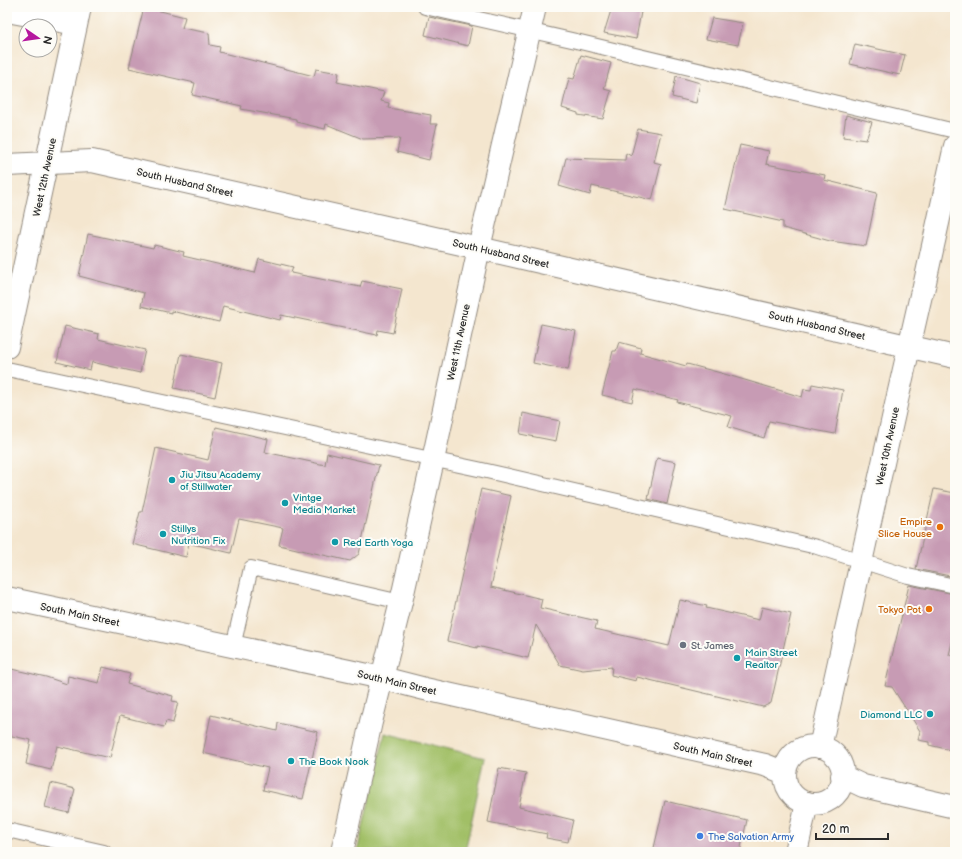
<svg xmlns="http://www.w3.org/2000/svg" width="962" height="859" viewBox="0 0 962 859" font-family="'Balsamiq Sans',sans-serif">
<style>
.green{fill:#a1bf66;stroke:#667548}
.building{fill:#c79bb4}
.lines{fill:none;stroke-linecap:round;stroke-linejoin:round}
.service-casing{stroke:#90887d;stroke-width:16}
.minor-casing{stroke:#90887d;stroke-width:24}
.secondary-casing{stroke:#90887d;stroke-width:24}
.service{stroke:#fff;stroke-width:14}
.minor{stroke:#fff;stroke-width:22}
.secondary{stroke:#fff;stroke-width:22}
.culture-dot{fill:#0f9aa8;stroke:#fdfcf7;stroke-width:1.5}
.food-dot{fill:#e8710a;stroke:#fdfcf7;stroke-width:1.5}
.worship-dot{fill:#6b7280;stroke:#fdfcf7;stroke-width:1.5}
.shop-dot{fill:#3f7fe0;stroke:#fdfcf7;stroke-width:1.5}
.labels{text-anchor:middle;stroke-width:4;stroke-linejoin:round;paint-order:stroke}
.street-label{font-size:10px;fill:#2b2b2b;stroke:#fdfcf7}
.culture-label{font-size:10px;fill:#0d838f;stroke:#fdfcf7;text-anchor:start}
.food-label{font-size:10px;fill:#c56008;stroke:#fdfcf7;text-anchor:end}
.worship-label{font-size:10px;fill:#5b616d;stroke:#fdfcf7;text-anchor:start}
.shop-label{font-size:10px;fill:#366cbe;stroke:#fdfcf7;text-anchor:start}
</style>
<rect width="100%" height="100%" fill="#fdfcf7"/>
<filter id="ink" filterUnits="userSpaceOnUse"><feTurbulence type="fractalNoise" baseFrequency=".025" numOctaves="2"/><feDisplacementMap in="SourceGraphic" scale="8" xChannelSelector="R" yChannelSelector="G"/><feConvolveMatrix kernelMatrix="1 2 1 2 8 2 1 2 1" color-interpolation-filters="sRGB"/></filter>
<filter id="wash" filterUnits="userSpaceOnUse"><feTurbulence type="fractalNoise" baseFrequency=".012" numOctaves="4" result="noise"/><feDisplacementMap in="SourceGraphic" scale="16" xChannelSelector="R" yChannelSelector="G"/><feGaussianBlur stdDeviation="0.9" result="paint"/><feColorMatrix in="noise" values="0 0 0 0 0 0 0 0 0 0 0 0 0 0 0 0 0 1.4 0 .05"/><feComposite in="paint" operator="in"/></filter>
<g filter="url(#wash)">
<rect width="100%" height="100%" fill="#f4e6cf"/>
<!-- green -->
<path class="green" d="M385 733 485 758 465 852H357Z"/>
<g id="blocks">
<!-- building -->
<path class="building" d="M144 7 185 17 182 28 209 33 210 45 220 47 219 52 314 76 316 69 339 73 337 82 384 92 381 101 389 103 388 108 431 115 430 124H437L429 160 397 152 400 138 363 139 326 124 325 129 296 122V119L241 109 242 106 192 95 195 83 129 68Z
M612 7H618L641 12 636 39 604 33Z
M429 17 472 26 468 46 425 35Z
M712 18 743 23 738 45 706 39Z
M855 44 905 55 900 75 850 64Z
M581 55 611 63 604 89 611 91 603 119 578 115V113L562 108 569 78 574 79Z
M676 76 700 83 696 103 672 97Z
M846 115 872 122 866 140 843 137Z
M638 129 661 133 654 162 661 164 652 200 592 186 590 195 559 186 566 158 625 160 626 153 631 156Z
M740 145 769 151 766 164 825 175 824 180 877 193 866 246 830 241 783 228V222L725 209Z
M88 234 153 248 154 245 184 252 183 256 255 273 259 259 293 267 291 273 360 287 362 281 402 289 393 333 378 330 377 335 281 315 280 320 223 306 219 322 171 311V313L141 306 144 293 79 276Z
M541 324 576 331 568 370 533 363Z
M65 326 99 334 98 339 145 350 140 373 92 362 90 370 57 362Z
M619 342 641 348 640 353 686 366 687 364 721 373 802 397 804 389 811 390 812 384 843 390 835 434 769 421 764 438 728 427 732 416 677 402 678 400 635 389 632 402 602 395 613 351H616Z
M181 354 222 363 215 397 174 388Z
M523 413 560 421 556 441 520 434Z
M216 427 268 439 265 452 325 465 327 453 379 465 359 554 350 561 279 545 283 528 239 519 231 553 189 543 186 557 132 544 140 512H142L156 448 208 460Z
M657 458 676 462 667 504 648 499Z
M481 489 511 496 491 587 542 599 540 608 597 621 595 629 669 646 680 600 707 606 706 608 759 620 762 607 791 614 771 703 763 707 637 677 636 681 611 675 612 667 583 670 560 665 536 625 528 658 477 646V648L447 641Z
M934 489 955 493V577L916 569Z
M909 585 955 594V630L949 655 955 656V751L929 745V742L918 740 920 731 892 687 885 686Z
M103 667 130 674 127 684 173 696 172 701 178 702 173 723 166 721 164 727 120 716 110 758 57 746 51 770 26 764 31 740 7 735V668L46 677 67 684 68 676 99 683Z
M211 715 277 731 278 723 318 732 303 799 263 790 268 768 203 753Z
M499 768 526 773 519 807 573 820 568 842 546 838 547 834 488 822Z
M51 783 75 789 69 813 45 807Z
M665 801 747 820 740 852H653Z"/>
</g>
</g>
<g filter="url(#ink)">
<use href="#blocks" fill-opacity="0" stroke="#90887d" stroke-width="1"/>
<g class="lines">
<defs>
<path id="service" d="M425 7 576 41 955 131
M7 369 478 469 817 547 908 576 955 586
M233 647 251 568 401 602
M7 830 104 852"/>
<path id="minor" d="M7 11 76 24
M7 165 92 161 479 248 527 259 955 357
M820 747 897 400 921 295 923 291 955 146
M342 852 371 722 401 602 433 460 479 248 535 7
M796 852 807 803"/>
<path id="secondary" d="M7 347 80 7
M7 598 382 678 425 689 765 765 785 773
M785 775a29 29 0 1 1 58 0a29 29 0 1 1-58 0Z
M842 776 863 786 955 807"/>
</defs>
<!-- service casing -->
<use href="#service" class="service-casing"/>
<!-- minor casing -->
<use href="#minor" class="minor-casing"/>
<!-- secondary casing -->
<use href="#secondary" class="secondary-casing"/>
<!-- service -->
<use href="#service" class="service"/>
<!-- minor -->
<use href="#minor" class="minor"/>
<!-- secondary -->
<use href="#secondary" class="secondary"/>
</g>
</g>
<!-- markers -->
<g class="culture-dot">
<circle cx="172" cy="480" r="4"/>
<circle cx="285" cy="503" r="4"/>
<circle cx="163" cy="534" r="4"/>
<circle cx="335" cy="542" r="4"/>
<circle cx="737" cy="658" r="4"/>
<circle cx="930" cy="714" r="4"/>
<circle cx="291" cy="761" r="4"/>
</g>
<g class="food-dot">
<circle cx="940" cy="527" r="4"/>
<circle cx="929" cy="609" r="4"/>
</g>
<circle class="worship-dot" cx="683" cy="645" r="4"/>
<circle class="shop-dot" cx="700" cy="836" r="4"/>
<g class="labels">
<!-- street labels -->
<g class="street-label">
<text transform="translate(44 177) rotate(-78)" y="4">West 12th Avenue</text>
<text transform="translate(185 182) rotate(13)" y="4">South Husband Street</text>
<text transform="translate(501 253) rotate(13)" y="4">South Husband Street</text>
<text transform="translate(817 325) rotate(13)" y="4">South Husband Street</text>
<text transform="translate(458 342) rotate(-78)" y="4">West 11th Avenue</text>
<text transform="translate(887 446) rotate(-78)" y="4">West 10th Avenue</text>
<text transform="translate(80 614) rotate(12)" y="4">South Main Street</text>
<text transform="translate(397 682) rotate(13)" y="4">South Main Street</text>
<text transform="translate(713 754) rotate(13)" y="4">South Main Street</text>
</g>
<!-- culture labels -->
<g class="culture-label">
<text x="180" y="478">Jiu Jitsu Academy<tspan x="180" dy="12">of Stillwater</tspan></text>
<text x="293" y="501">Vintge<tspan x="293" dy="12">Media Market</tspan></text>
<text x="171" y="532">Stillys<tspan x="171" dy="12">Nutrition Fix</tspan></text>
<text x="343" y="546">Red Earth Yoga</text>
<text x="745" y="656">Main Street<tspan x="745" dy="12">Realtor</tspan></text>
<text x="922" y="718" text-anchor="end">Diamond LLC</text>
<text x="299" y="765">The Book Nook</text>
</g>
<!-- food labels -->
<g class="food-label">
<text x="932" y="525">Empire<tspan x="932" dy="12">Slice House</tspan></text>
<text x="921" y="613">Tokyo Pot</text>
</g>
<!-- worship labels -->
<g class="worship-label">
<text x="691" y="649">St. James</text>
</g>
<!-- shop labels -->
<g class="shop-label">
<text x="708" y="840">The Salvation Army</text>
</g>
</g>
<!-- margin -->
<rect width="962" height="859" fill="none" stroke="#fdfcf7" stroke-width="24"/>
<!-- north arrow -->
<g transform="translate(38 38) rotate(103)"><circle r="19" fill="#fdfcf7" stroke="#a9a8a5"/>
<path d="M0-3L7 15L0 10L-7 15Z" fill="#b5179e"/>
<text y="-6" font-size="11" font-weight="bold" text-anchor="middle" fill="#2b2b2b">N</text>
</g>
<!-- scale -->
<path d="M816 833v6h72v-6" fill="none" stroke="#2b2b2b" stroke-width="2"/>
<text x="822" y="833" font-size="12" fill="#2b2b2b" stroke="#fdfcf7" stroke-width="3" paint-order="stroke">20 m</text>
</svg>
